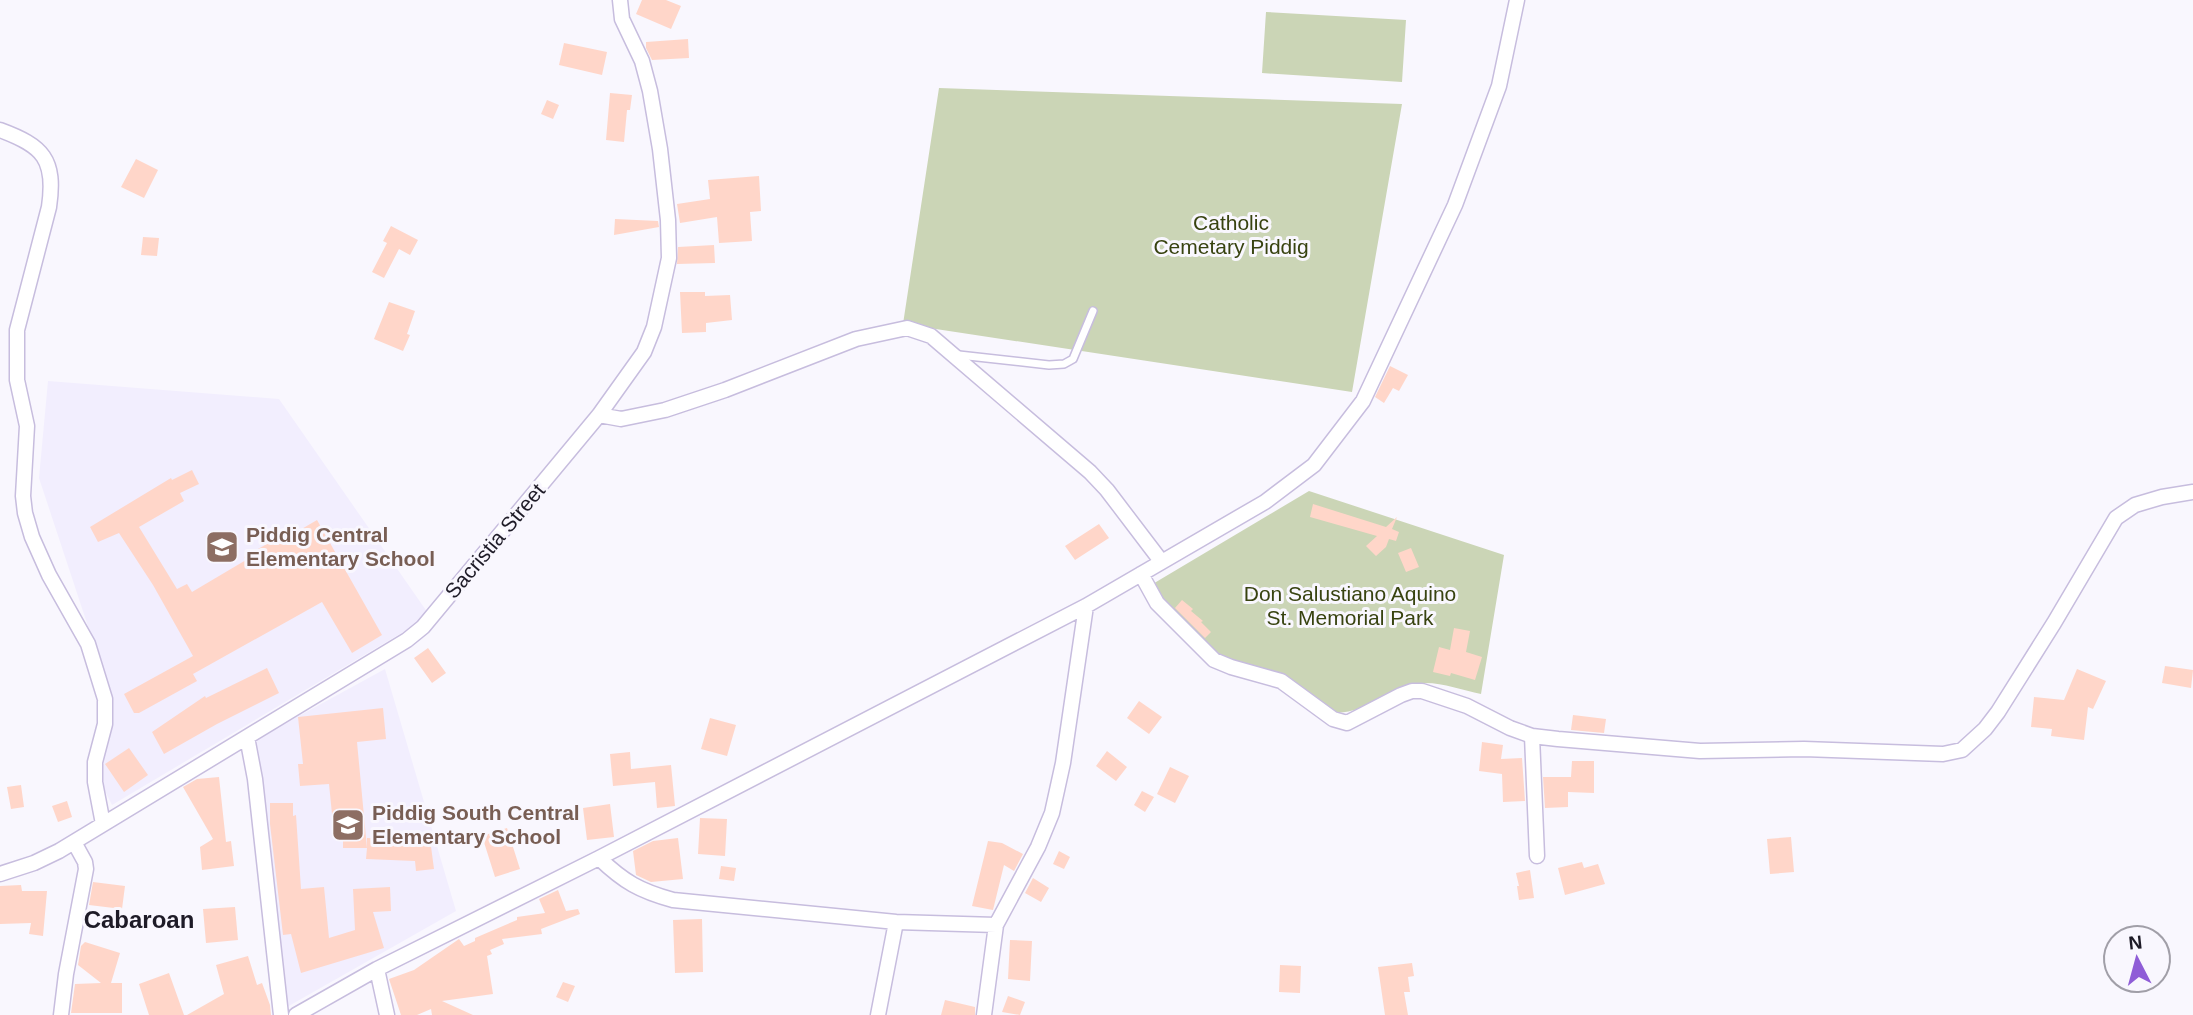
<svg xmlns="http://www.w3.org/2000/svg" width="2193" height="1015" viewBox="0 0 2193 1015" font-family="Arial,sans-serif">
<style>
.built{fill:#f2eefe}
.green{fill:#cbd5b6}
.building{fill:#ffd6c9}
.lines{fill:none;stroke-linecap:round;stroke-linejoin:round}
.service-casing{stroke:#c7bdde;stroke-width:10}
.minor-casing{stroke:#c7bdde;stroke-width:17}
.service{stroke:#fff;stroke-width:7}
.minor{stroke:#fff;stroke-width:14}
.labels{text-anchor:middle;stroke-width:6;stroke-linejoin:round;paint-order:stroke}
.park-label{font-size:21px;fill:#384310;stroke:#f9f7fe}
.education-label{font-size:21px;font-weight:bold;fill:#785e54;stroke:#f9f7fe;text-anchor:start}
.street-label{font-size:21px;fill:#1e1b27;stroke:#f9f7fe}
.quarter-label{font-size:24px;font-weight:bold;fill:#1e1b27;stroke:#f9f7fe}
</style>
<rect width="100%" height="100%" fill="#f9f7fe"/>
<!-- built -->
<path class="built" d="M48 381 279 399 430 616 112 805 102 785V757L111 696 39 478Z
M385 669 456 911 287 1007 278 955 255 740Z"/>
<!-- green -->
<path class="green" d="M1266 12 1406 20 1402 82 1262 73Z
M939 88 1402 104 1352 392 903 324Z
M1309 491 1504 555 1481 694C1460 690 1436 680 1415 684 1386 689 1362 717 1331 712L1219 659 1171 617 1151 585Z"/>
<!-- building -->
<path class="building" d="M642 0H666L681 6 671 29 636 14Z
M688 39 689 58 652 60 646 48V42Z
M564 43 607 52 602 75 559 65Z
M610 93 632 95 630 110H627L624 142 606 140Z
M547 100 559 105 553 119 541 114Z
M136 159 158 170 144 198 121 187Z
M759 176 761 211 750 212 752 241 719 243 717 217 680 223 677 204 710 199 708 180Z
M615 219 658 221 659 227 614 235Z
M391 226 418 240 410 255 399 249 384 278 372 272 387 243 383 241Z
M143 237 159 238 157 256 141 255Z
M714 245 715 263 677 264 678 247Z
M680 292H705V296L730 295 732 320 706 323V332L682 333Z
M389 302 415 311 407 334 410 335 403 351 374 339Z
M1390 366 1408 375 1399 391 1393 388 1384 403 1375 397Z
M192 470 199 484 180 493 184 501 139 527 177 589 187 584 192 592 246 560 244 557 274 540 276 544 317 520 382 635 352 653 322 602 193 674 197 681 139 713H134L124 694 193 656 153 585 119 533 98 542 90 527 171 478 172 480Z
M1313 504 1386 527 1397 517 1392 529 1399 532 1396 541 1389 539 1386 547 1376 556 1366 546 1377 536 1310 517Z
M1099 524 1109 538 1075 560 1065 546Z
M1411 548 1419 567 1406 572 1398 553Z
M1182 600 1193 609 1191 611 1203 621 1201 622 1211 632 1205 638 1175 608Z
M1454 628 1470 631 1466 652 1482 657 1475 680 1451 673 1450 676 1433 672 1439 647 1450 650Z
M428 648 446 673 432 683 414 658Z
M2165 666 2193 670 2191 688 2162 683Z
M267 668 279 693 217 724 164 754 152 732 205 696 206 698Z
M2077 669 2106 681 2093 709 2088 707 2084 740 2051 736 2052 729 2031 727 2034 697 2064 700Z
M1139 701 1162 717 1149 734 1127 718Z
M383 708 386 739 357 742 367 848V838L399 839 398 843 430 839 434 869 416 871 415 861 366 859 367 848H343V823L333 824 329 784 300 786 298 764H303L298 717Z
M1573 715 1606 719 1604 733 1571 730Z
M710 718 736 725 727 756 701 749Z
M1482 742 1503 745 1501 759 1522 758 1525 801 1503 802 1502 774 1479 771Z
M129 748 148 775 124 792 105 764Z
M1107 751 1127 767 1116 781 1096 766Z
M630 752 631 769 671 765 675 806 657 808 655 782 613 786 610 754Z
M1572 761H1594V793L1568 792V807L1545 808 1543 777H1571Z
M1170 767 1189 776 1175 803 1157 794Z
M219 777 226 842 231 841 234 866 202 870 200 847 213 839 183 787 197 779Z
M21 785 24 807 11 809 7 787Z
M1142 791 1154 797 1145 812 1134 805Z
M67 801 72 817 58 822 52 806Z
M270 803H293V816L296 815 301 889 324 887 329 938 355 930 353 889 390 887 391 911 373 912 384 948 301 973 291 934 283 935 270 824Z
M610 804 614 837 587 840 583 808Z
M700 818 727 819 725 856 698 854Z
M507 828 520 869 495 877 482 836Z
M1791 837 1794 872 1770 874 1767 839Z
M678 838 683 879 651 882 636 875 633 851 653 841Z
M988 841 1002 843 1023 854 1014 871 1004 865 993 910 972 906Z
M1059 851 1070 857 1064 869 1053 864Z
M1582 862 1584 868 1598 864 1605 884 1565 895 1558 868Z
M721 866 736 868 734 881 719 879Z
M1530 870 1534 898 1519 900 1517 886H1519L1516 873Z
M1033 878 1049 888 1041 902 1025 893Z
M93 882 125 886 122 909 89 905Z
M21 885 22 891H47L43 936 29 934 31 923 0 924V886Z
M558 890 566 911 578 909 580 914 541 929 542 934 502 939 504 944 490 950 492 954 487 956 493 994 442 1001 473 1015H432L431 1009 417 1015H401L389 979 414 970 459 939 464 946 475 941V938L517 920V917L545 913 539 899Z
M235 907 238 940 206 943 203 909Z
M702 919 703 972 675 973 673 920Z
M1010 940 1032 941 1030 981 1008 979Z
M85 942 120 953 111 983H122V1013H71L75 984 101 983 78 965 81 946Z
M248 956 257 985 262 983 270 1005 271 1015H187L224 994 216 965Z
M1412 963 1414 976 1408 977 1410 992H1404L1408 1015H1385L1378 967Z
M1280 965 1301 966 1300 993 1279 992Z
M169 973 184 1015H149L139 984Z
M563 982 575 986 568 1002 556 997Z
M1008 996 1025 1002 1020 1015 1002 1012Z
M945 1000 975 1007V1015H941Z"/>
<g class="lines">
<defs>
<path id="service" d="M959 355 1049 365 1064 364 1073 359 1093 311"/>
<path id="minor" d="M0 130C43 146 56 159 49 207L17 330V380L27 426 23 496 25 513 32 537 49 575 88 644 105 699V724L95 762V782L103 824
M599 415 621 419 665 410 725 390 856 339 907 328 931 336 1090 472 1107 490 1161 561
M1141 574 1157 603 1214 660 1231 667 1281 681 1333 719 1347 723 1401 695 1412 691H1422L1467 706 1510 728 1532 736 1558 739 1700 751 1804 749 1943 754 1962 750 1985 729 1998 712 2054 623 2116 518 2135 505 2162 497 2193 492
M1532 736 1537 856
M247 737 255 779 281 1015
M599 858C624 882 640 891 673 900L896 922 996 925
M0 874 34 863 59 851 407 640 423 627 599 415 644 352 654 327 669 258 668 220 660 149 650 91 642 61 622 19 620 0
M377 969 387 1015
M61 1015 66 974 86 869 85 862 74 842
M296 1015 377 969 599 858 1086 606 1265 502 1314 465 1363 401 1455 205 1499 86 1517 0
M878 1015 896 922
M984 1015 996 925 1038 847 1052 813 1063 763 1086 606"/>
</defs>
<!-- service casing -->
<use href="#service" class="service-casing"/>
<!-- minor casing -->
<use href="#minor" class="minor-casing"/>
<!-- service -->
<use href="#service" class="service"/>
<!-- minor -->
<use href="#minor" class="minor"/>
</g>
<!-- icons -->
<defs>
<symbol id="school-square" viewBox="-11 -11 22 22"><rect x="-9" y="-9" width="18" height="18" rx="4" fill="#8d6e63" stroke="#f9f7fe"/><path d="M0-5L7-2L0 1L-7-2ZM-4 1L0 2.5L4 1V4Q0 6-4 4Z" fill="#fff"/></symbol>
</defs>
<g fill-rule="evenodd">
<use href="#school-square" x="203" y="528" width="38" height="38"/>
<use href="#school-square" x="329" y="806" width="38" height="38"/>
</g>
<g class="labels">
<!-- park labels -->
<g class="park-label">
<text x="1231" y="230">Catholic<tspan x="1231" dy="24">Cemetary Piddig</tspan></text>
<text x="1350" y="601">Don Salustiano Aquino<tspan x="1350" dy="24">St. Memorial Park</tspan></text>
</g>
<!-- education labels -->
<g class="education-label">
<text x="246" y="542">Piddig Central<tspan x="246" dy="24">Elementary School</tspan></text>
<text x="372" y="820">Piddig South Central<tspan x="372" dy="24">Elementary School</tspan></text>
</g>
<!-- street labels -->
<g class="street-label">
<text transform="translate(495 541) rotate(-50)" y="7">Sacristia Street</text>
</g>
<!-- quarter labels -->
<g class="quarter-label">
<text x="139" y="928">Cabaroan</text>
</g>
</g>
<!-- north arrow -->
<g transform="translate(2137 959) rotate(354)"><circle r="33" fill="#f9f7fe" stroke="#a19fa8" stroke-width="2"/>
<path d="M0-5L12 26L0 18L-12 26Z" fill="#8f5dd7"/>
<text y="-10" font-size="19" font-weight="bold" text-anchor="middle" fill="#1e1b27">N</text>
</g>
</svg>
